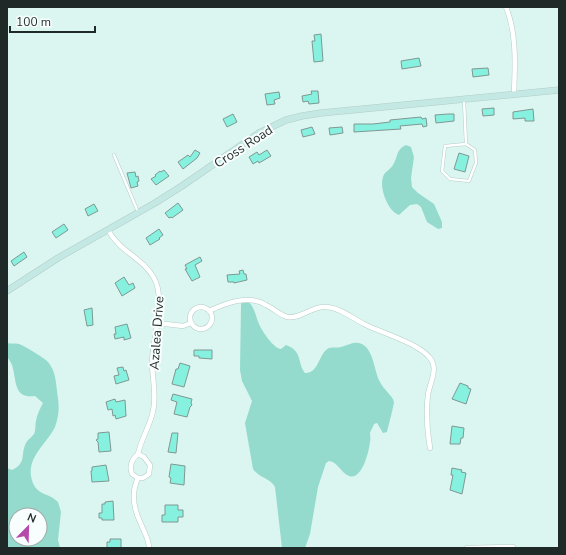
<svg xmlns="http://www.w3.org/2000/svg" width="566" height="555" viewBox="0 0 566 555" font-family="'Nunito Sans',sans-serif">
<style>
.green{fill:#94dbce;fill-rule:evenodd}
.building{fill:#87f1df;stroke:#7f9893}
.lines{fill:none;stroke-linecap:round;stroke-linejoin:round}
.lane-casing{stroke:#b3cdc8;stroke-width:3.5}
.street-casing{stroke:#b3cdc8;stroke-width:5.5}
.secondary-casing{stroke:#b3cdc8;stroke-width:7}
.lane{stroke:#fff;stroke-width:2.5}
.street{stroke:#fff;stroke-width:4.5}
.secondary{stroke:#c4e8e3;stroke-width:6}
.labels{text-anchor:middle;stroke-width:4;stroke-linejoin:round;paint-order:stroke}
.street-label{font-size:13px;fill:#1f2927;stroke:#f8fefd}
</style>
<rect width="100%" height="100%" fill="#dbf6f0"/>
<!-- green -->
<path class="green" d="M406 145 411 147 414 157 411 178 412 187 418 193 434 204 442 222V228L438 229 427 222 421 207 417 204 410 205 399 215C388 212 379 188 383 177 384 172 390 170 393 165 398 157 396 149 406 145Z
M242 299C254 301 255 315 259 324 262 331 274 349 281 349L286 345C303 351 297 363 305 373 319 374 319 352 329 348 333 347 338 348 341 347 345 346 349 344 353 343 374 340 373 370 380 382 383 389 393 396 394 402 394 405 388 428 387 432L383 433 377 423 374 424C373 427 371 430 370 433 370 436 371 439 370 442 369 451 362 481 349 476 341 473 338 462 329 461L326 463 318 487 310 534 305 548H282L275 487C270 478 259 478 253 469L245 423 252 401 242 381 240 370 241 304Z
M7 343C11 344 15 343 19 344 23 345 46 359 48 362 55 370 56 381 57 391 59 405 60 413 55 427 48 442 28 456 31 476 35 497 47 491 58 502L61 512 58 540 60 548H7V468L12 470C27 463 20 455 26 443 28 439 32 437 34 434 36 430 35 425 36 421 37 414 40 409 43 403L35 396C13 399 17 381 12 365 11 362 8 359 7 356 6 353 7 347 7 343ZM16 515H40V539H16Z"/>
<!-- building -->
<path class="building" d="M321 34 323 61 314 62 312 41H315L314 35Z
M419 58 421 66 402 69 401 61Z
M488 68 489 75 473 77 472 69Z
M311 91H318L319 103 309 104 308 101 303 102 302 96 312 94Z
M279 92 280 98 274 100 275 104 267 105 265 94Z
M494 108V115L483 116 482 109Z
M533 109 534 121H525V118L513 119V112Z
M233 114 237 122 227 127 223 119Z
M448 114H454V121L436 123 435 115Z
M421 117 422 119 426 118 427 126 423 127 422 124 400 126 401 129 354 132V124H373L390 122V120Z
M312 127 315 134 303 137 301 130Z
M342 127 343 133 330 135 329 128Z
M195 150 200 153 197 158 183 169 178 162 188 155 190 157Z
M267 150 271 156 259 163 258 161 253 164 249 157 257 152 259 155Z
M459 153 469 156 465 172 454 169Z
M164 170 169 176 156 185 151 179 156 176 155 175 160 171 161 172Z
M135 172 136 177 138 176 139 181 137 182 138 186 131 188 127 173Z
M178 203 183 210 172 218 171 217 169 218 165 213Z
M94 204 98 211 88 216 85 209Z
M64 224 68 230 56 238 52 232Z
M159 229 163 235 159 238 160 239 150 245 146 238Z
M24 252 27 257 14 266 11 261Z
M200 257 202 261 195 265 200 277 192 281 185 269H187L185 265Z
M243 270 244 274H246L247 280 234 283V282H228L227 275 240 274 239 271Z
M124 277 129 285 133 283 135 288 122 296 115 283Z
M92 308 93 325 87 326 84 310Z
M127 324 131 338 124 340V337L115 339 114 334H116L115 327Z
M194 350H212V359L199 358V356H194Z
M180 363 190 366 184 387 172 384 176 369H178Z
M123 367 124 371 126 370 129 380 116 384 114 376 119 375 117 368Z
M460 383 468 386V388L471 389 466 404 452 399Z
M173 394 192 399 191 403 192 405 190 407 187 417 174 414 177 402 171 400Z
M115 399 116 402 125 400 126 416 116 419 115 415 113 416 112 409 108 410 106 402Z
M452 426 464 428 463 438H461L460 444H450Z
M109 432 111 451 99 452 98 442 96 440 98 439V433Z
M172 433H178L176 453 168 452Z
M171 464 185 466 184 485 170 483 171 478 169 477Z
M106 465 109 481 92 482 91 471H92V467Z
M452 468 462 470 461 472 466 473 462 494 450 490 453 475H451Z
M113 501 114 520H102V518H99V513H102V504H105V502Z
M165 505H178V510H183V517H178V522H162V515H165Z
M110 539H121V548H107V542H110Z"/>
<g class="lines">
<defs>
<path id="lane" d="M464 101 466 144 475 150 476 163 469 181 450 179 442 171 445 146 466 144
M114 155 138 212"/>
<path id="street" d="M506 7C517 34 515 65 514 94
M108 230C120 252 143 258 154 278 166 299 153 338 152 362 152 378 157 395 153 411 150 426 141 439 138 454 132 459 129 466 132 474L138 478H143L149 474 150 465 144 457 138 454
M190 318a11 11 0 1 1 22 0a11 11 0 1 1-22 0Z
M209 311C226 303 249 294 266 305 273 308 280 315 287 317 301 319 312 306 325 307 339 307 352 318 364 324 381 333 423 344 432 361 437 370 430 384 428 394 426 412 427 430 430 448
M157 323 183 326 191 323
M138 478C131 493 134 510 141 524 144 532 149 539 149 548
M467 548 513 547"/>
<path id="secondary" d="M7 291 58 258 155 203 182 186 259 133 286 120 302 116 321 113 559 90"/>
</defs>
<!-- lane casing -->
<use href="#lane" class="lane-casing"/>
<!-- street casing -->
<use href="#street" class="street-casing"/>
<!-- secondary casing -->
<use href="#secondary" class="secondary-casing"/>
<!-- lane -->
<use href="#lane" class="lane"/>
<!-- street -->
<use href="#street" class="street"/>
<!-- secondary -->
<use href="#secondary" class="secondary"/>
</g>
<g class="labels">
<!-- street labels -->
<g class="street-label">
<text transform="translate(243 146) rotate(-33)" y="5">Cross Road</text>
<text transform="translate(156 333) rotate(-86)" y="5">Azalea Drive</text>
</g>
</g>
<!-- border -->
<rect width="566" height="555" fill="none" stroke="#1f2927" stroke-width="16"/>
<!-- north arrow -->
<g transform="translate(28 527) rotate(23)"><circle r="19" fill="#f8fefd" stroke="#a1a9a7"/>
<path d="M0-3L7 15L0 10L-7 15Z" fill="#b64aaa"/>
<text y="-6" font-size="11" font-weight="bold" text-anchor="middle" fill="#1f2927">N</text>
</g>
<!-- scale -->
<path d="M10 26v6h85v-6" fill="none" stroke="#1f2927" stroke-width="2"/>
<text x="16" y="26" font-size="12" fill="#1f2927" stroke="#f8fefd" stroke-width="3" paint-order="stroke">100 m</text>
</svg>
